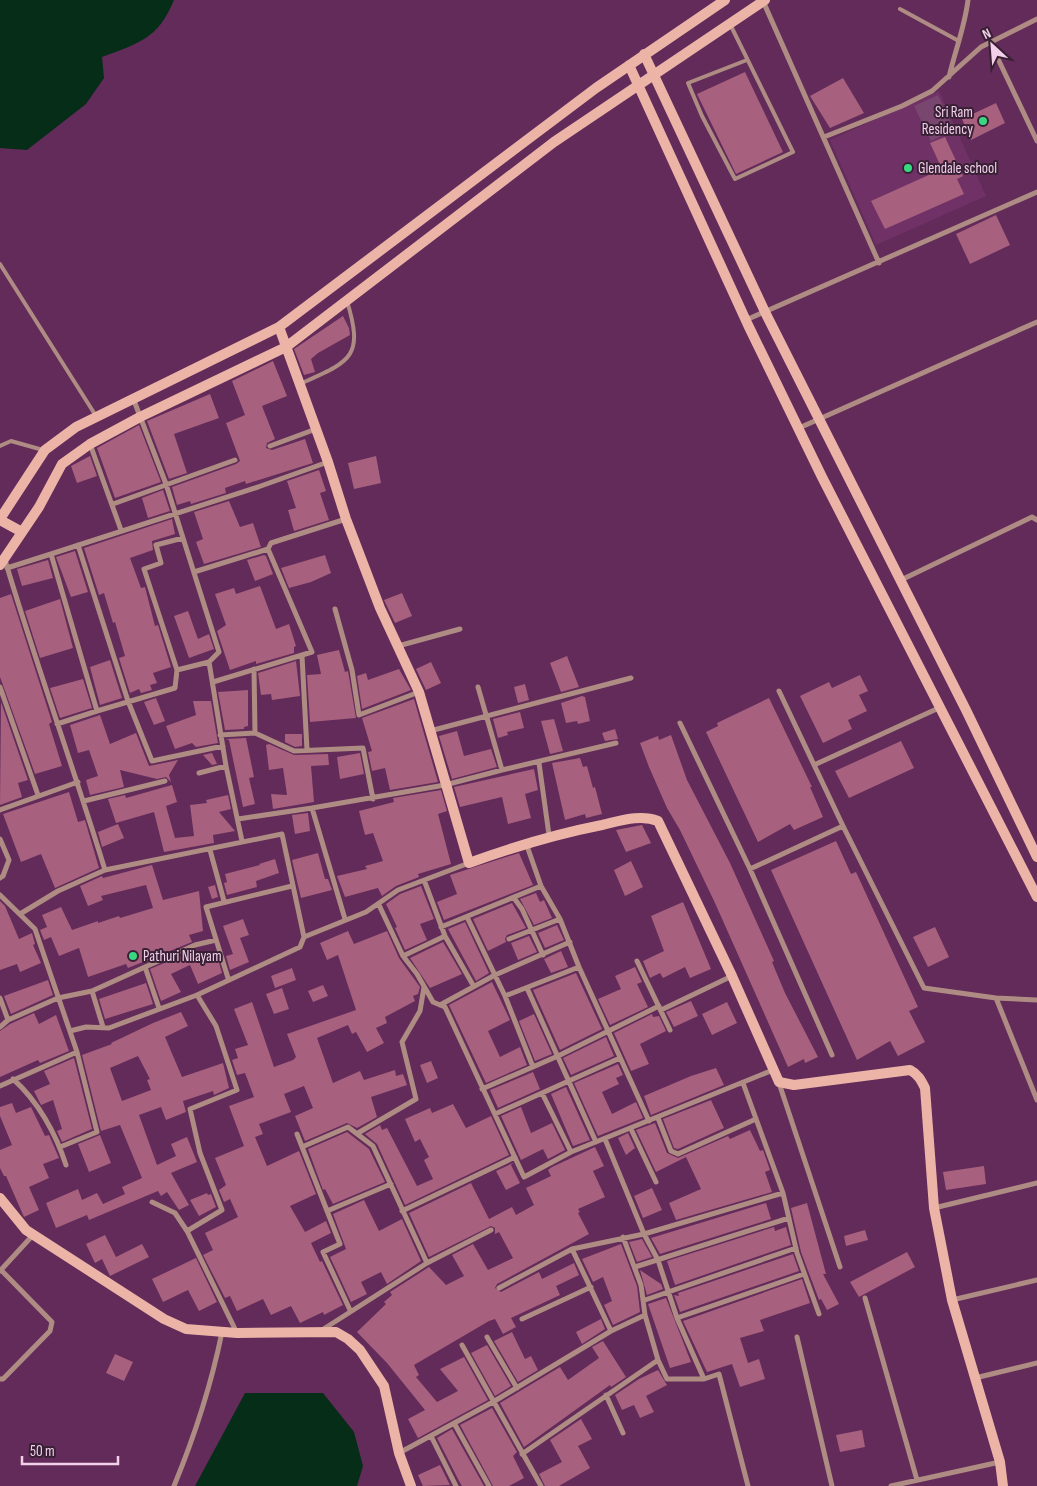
<svg xmlns="http://www.w3.org/2000/svg" width="1037" height="1486" viewBox="0 0 1037 1486" font-family="'Sofia Sans Condensed',sans-serif">
<style>
.built{fill:#703266}
.green{fill:#78466f}
.water{fill:#062d17}
.building{fill:#a7607e;fill-rule:evenodd}
.lines{fill:none;stroke-linecap:round;stroke-linejoin:round}
.lane{stroke:#af8c83;stroke-width:4}
.street{stroke:#af8c83;stroke-width:5}
.secondary{stroke:#ecb4a7;stroke-width:10}
.poi-dot{fill:#38d880;stroke:#382034;stroke-width:2}
.labels{text-anchor:middle;stroke-width:4;stroke-linejoin:round;paint-order:stroke}
.poi-label{font-size:15px;fill:#f2d0ea;stroke:#382034;text-anchor:start}
</style>
<rect width="100%" height="100%" fill="#622b59"/>
<!-- built -->
<path class="built" d="M939 91 986 196 876 245 830 140Z"/>
<!-- green -->
<path class="green" d="M938 95 954 130 931 141 914 106Z"/>
<!-- water -->
<path class="water" d="M0 0H174C158 39 139 43 102 57L104 78 86 104 27 150 0 148Z
M245 1393H323L354 1432 363 1466 357 1486H195Z"/>
<!-- building -->
<path class="building" d="M745 72 783 152 736 174 697 94Z
M843 78 864 113 830 128 810 96Z
M996 103 1005 123 971 140 962 119Z
M945 137 963 176 957 179 964 194 885 229 871 201 942 169 930 143Z
M996 215 1010 245 970 264 956 234Z
M343 316 349 328 350 335 318 353 311 359 315 372 304 375 294 349Z
M273 361 287 396 262 406 275 439 267 443 266 448 272 450 305 439 313 463 246 484 245 481 225 488 226 493 191 504 190 501 177 505 172 487 236 464 240 461 226 423 245 415 232 381Z
M210 394 219 418 174 434 187 473 169 479 147 421Z
M139 425 161 482 115 498 97 448Z
M90 456 97 476 77 483 71 466Z
M376 456 381 483 354 489 348 463Z
M319 470 326 491 320 493 329 520 294 531 288 510 296 508 287 481Z
M163 490 170 511 148 518 142 498Z
M229 501 240 527 253 523 261 547 204 564 196 542 203 539 194 512Z
M172 519 175 534 152 541 153 550 130 558 141 588 145 587 155 626 158 625 171 667 153 673 157 683 150 685 152 690 141 693 139 689 130 693 119 658 125 656 115 622 113 623 104 593 99 595 84 548Z
M75 551 88 592 71 597 56 557Z
M264 555 266 556 273 574 255 581 247 560Z
M325 555 331 573 311 582 289 588 281 568Z
M48 560 53 578 22 586 17 569Z
M260 586 276 629 289 624 296 646 294 647V653L256 664V661L230 670 217 631 226 625 215 594 234 588 236 594Z
M402 593 412 616 395 623 384 600Z
M11 594 52 722 49 724 62 766 35 774 0 677V598Z
M60 599 73 648 40 658 25 611Z
M188 611 198 639 209 634 214 649 189 658 174 616Z
M339 650 345 672 348 671 356 718 310 722 307 675 321 674 317 655Z
M567 656 579 687 561 692 550 663Z
M110 660 122 698 100 705 90 667Z
M296 661 300 696 272 700 271 694 261 695 258 673Z
M431 662 441 683 426 690 416 669Z
M399 669 411 690 362 709 357 676 366 673 368 680Z
M860 675 868 691 859 695 867 711 848 720 852 729 823 743 800 696 829 682 832 688Z
M83 679 92 708 60 718 50 688Z
M525 684 529 700 518 703 514 687Z
M248 690V726L244 727V729L225 730 218 692Z
M582 696 585 697 590 721 578 724 577 721 566 723 561 703Z
M156 698 165 721 154 725 144 702Z
M769 698 812 787H810L823 817 794 830 790 824 758 842 706 732 718 726 717 723Z
M414 699 438 782 390 790 385 768 372 771 368 752 372 751 362 718Z
M193 701H211L218 743 196 747 192 743 175 749 166 726 196 715Z
M1 702 28 780 18 783 22 797 0 805Z
M520 712 524 728 507 732 508 735 498 738 493 719Z
M100 715 110 744 136 733 149 766 178 760 169 775 171 782 166 777 157 779 120 770 124 787 90 795 86 780 98 776 89 750 78 753 70 725Z
M554 719 563 751 550 754 541 721Z
M615 729 618 739 605 741 602 733Z
M457 731 464 756 491 749 497 767 452 779 439 736Z
M285 734H302V746L295 747 285 742Z
M671 735 687 780 730 863 774 961 772 962 785 993 818 1057 805 1063 804 1059 788 1067 715 903 680 830 667 808 649 767 640 743 658 736 659 740Z
M246 738 253 772 254 777 249 778 255 804 243 807 229 740 226 739Z
M901 741 914 768 849 798 835 771Z
M269 744 294 755 328 754 329 765 311 766 314 802 273 809 271 794 287 795 283 768 269 770 266 745Z
M212 753 217 764 212 765 203 755Z
M360 753 364 774 340 779 337 757Z
M580 758 583 767 587 766 593 788 595 787 602 814 586 818 585 814 565 820 552 763Z
M534 769 538 790 525 794 531 818 508 824 502 797 460 807 454 787Z
M172 785 177 802 166 806 175 838 194 836 190 805 207 803 206 800 228 795 231 809 219 812 235 831 213 835 214 843 164 852 154 812 116 823 108 799 125 795 126 798Z
M441 790 447 811 438 814 451 864 418 874 419 877 396 886 382 896 378 888 345 897 337 876 367 869 365 866 383 861 373 833 365 835 359 811 394 802 393 798Z
M69 792 78 822 85 820 99 868 55 888 41 854 21 862 3 814Z
M308 813 310 831 295 834 292 815Z
M118 824 124 838 102 847 98 832Z
M642 825 651 843 626 852 616 830Z
M836 841 851 874 856 872 918 1007 909 1011 925 1042 898 1056 890 1041 857 1060 771 870Z
M318 853 325 879H328L332 890 301 898 292 860Z
M519 853 533 885 444 920 437 902 457 894 450 875Z
M275 859 279 873 256 881 257 887 227 895 224 883 227 882 225 874 260 865 259 864Z
M631 861 643 887 625 896 614 870Z
M152 865 163 900 199 891 203 931 189 935 192 942 128 968 126 964 88 977 79 948 59 956 51 937 44 940 40 930 47 927 42 915 61 907 72 930 98 921V923L119 916 120 918 153 908 146 885 101 896 103 900 88 906 80 886 102 876 103 878Z
M215 885 218 897 212 899 208 887Z
M421 886 434 919 420 924 427 940 405 950 395 928 397 927 386 904 400 894Z
M536 893 540 902 544 900 552 918 534 925 520 899Z
M0 901 5 906 19 939 32 933 35 944 33 945 41 963 20 972 17 964 0 970Z
M683 902 711 969 690 978 685 967 663 978 660 973 650 978 643 961 664 951 651 916Z
M512 903 526 928 507 935 505 939 506 942 488 951 473 919Z
M243 919 249 935 240 938 249 962 230 970 226 956 233 954 223 926Z
M465 922 489 973 476 981 448 929Z
M557 925 564 940 545 948 538 933Z
M935 927 949 957 928 967 913 937Z
M348 931 354 944 387 931 399 958 420 987 418 994 413 996 415 1001 385 1017 387 1023 376 1028 384 1043 367 1052 356 1032 352 1034 348 1025 317 1038 333 1083 360 1071 364 1080 395 1070 396 1076 403 1074 407 1085 371 1097 377 1117 357 1128 347 1123 305 1141 295 1116 313 1108 304 1086 284 1094 291 1112 259 1124 263 1134 255 1137 267 1166 299 1151 316 1194 290 1206 305 1232 326 1221 331 1233 311 1243 320 1262 322 1261 343 1305 324 1315 323 1312 300 1323 291 1306 271 1315 263 1299 237 1311 230 1296 225 1298 203 1255 213 1250 205 1233 238 1217 230 1199 224 1202 219 1190 226 1185 215 1158 244 1146 229 1106 254 1097 245 1073 237 1075 232 1060 238 1058 235 1049 248 1045 234 1009 252 1002 274 1067 293 1060 296 1057 287 1034 356 1010 338 955 327 960 320 943Z
M529 936 537 952 518 960 511 943Z
M443 942 462 974 430 988 410 958Z
M195 950 201 965 218 959 222 973 198 984 190 965 171 974 181 992 161 1001 150 969Z
M561 951 568 967 551 973 544 959Z
M635 967 642 982 637 984 648 1007 610 1025 598 999 621 989 615 976Z
M292 968 296 980 275 988 271 976Z
M576 973 602 1029 560 1050 533 990Z
M48 980 53 995 11 1014 4 996Z
M492 982 510 1020 488 1031 500 1057 520 1047 527 1065 486 1083 449 1005Z
M146 983 153 1004 105 1019 99 999Z
M323 985 328 996 313 1002 308 991Z
M282 988 289 1009 274 1014 266 994Z
M691 1001 698 1016 674 1027 666 1012Z
M727 1002 737 1023 712 1035 702 1014Z
M181 1012 188 1026 165 1037 182 1077 223 1063 229 1088 214 1095 213 1091 183 1101 186 1112 166 1120 161 1107 139 1115 157 1165 176 1156 171 1144 187 1137 197 1162 171 1173 189 1205 179 1210 167 1192 161 1196 158 1191 89 1220 87 1215 56 1228 46 1203 78 1189 82 1200 97 1193 103 1204 125 1194 122 1187 142 1178 120 1125 101 1131 82 1055 112 1044 111 1043 153 1023ZM138 1056 150 1079 147 1080 151 1090 122 1101 110 1068Z
M34 1013 39 1024 56 1015 69 1051 40 1063 38 1060 0 1077V1031L10 1024Z
M534 1014 552 1054 535 1061 519 1021Z
M652 1014 653 1017 659 1016 666 1031 640 1044 649 1064 631 1071 614 1033Z
M606 1037 614 1056 571 1075 563 1058Z
M74 1058 92 1129 62 1142 57 1131 62 1129 53 1100 41 1105 34 1091 50 1084 44 1071Z
M431 1061 438 1078 427 1083 420 1065Z
M618 1064 623 1075 616 1078 619 1084 602 1092 612 1114 636 1102 643 1118 598 1136 574 1083Z
M716 1068 724 1085 651 1115 644 1096 691 1076Z
M533 1072 540 1089 498 1108 490 1090Z
M566 1087 590 1140 573 1146 551 1094Z
M711 1100 724 1128 678 1149 674 1148 663 1119Z
M12 1103 16 1113 31 1107 45 1136 49 1135 59 1158 43 1164 49 1178 29 1187 39 1210 24 1217 6 1176H4L0 1168V1150L12 1145 0 1116V1107Z
M453 1104 466 1128 491 1116 509 1155 405 1205 377 1144 365 1134 380 1125 382 1130 387 1128 417 1186 433 1179 424 1160 429 1157 420 1139 415 1142 405 1119 430 1108 432 1113Z
M521 1107 531 1133 552 1123 565 1150 548 1159 543 1149 521 1160 501 1116Z
M655 1123 667 1153 678 1158 728 1136 730 1139 750 1130 760 1151 763 1150 770 1170 765 1172 772 1192 676 1220 669 1203 701 1189 686 1157 656 1172 636 1130Z
M347 1132 369 1149 385 1182 333 1204 325 1189 323 1190 308 1149Z
M628 1133 635 1148 626 1155 618 1138Z
M100 1135 111 1163 89 1172 78 1144Z
M595 1147 604 1166 593 1171 605 1197 578 1209 580 1212 578 1213 589 1234 497 1284 495 1288 501 1292 539 1272 542 1279 574 1263 579 1275 556 1286 560 1295 511 1318 516 1327 503 1334 495 1319 489 1321 414 1365 419 1375 416 1377 437 1402 458 1391 440 1369 464 1357 488 1400 418 1438 408 1419 425 1410 387 1363 357 1332 386 1304 384 1302 392 1295 390 1292 429 1267 446 1285 464 1276 452 1255 473 1244 488 1270 513 1258 499 1232 495 1234V1228L491 1226 429 1257 409 1213 471 1183 489 1219 512 1207 516 1215 534 1205 526 1188 551 1176 548 1170 552 1167Z
M513 1163 511 1165 520 1183 506 1190 496 1171Z
M984 1166 986 1184 946 1190 943 1172Z
M652 1188 662 1210 643 1218 634 1196Z
M207 1193 208 1195 211 1194 216 1207 199 1216 190 1200Z
M364 1200 379 1231 402 1219 421 1261 387 1284 381 1272 361 1282 367 1294 351 1302 330 1257 346 1249 333 1214Z
M766 1203 771 1219 660 1254 651 1238Z
M807 1203 826 1274H823L839 1304 827 1310 821 1299 819 1300 801 1252 791 1208Z
M774 1227 775 1231 786 1227 791 1245 675 1285 667 1261Z
M865 1230 868 1240 846 1246 844 1236Z
M105 1235 116 1257 142 1244 149 1257 110 1276 102 1259 95 1263 86 1244Z
M642 1239 652 1257 637 1262 629 1242Z
M621 1244 637 1286 640 1312 613 1325 604 1305 612 1301 603 1277 593 1282 582 1259Z
M907 1252 915 1267 859 1297 850 1282Z
M793 1254 799 1271 680 1312 674 1295 679 1296 678 1293Z
M196 1258 217 1302 199 1311 188 1290 163 1302 152 1279Z
M640 1270 661 1284 663 1289 647 1295Z
M802 1279 810 1303 760 1320 764 1331 740 1338 748 1363 759 1359 765 1379 740 1387 732 1364 707 1372 683 1321Z
M666 1298 691 1362 670 1368 648 1304Z
M601 1319 605 1329 582 1344 576 1332Z
M512 1332 525 1359 531 1356 538 1370 518 1382 494 1341Z
M603 1341 626 1377 611 1387 610 1385 524 1447 500 1403 560 1367 568 1380 599 1358 592 1347Z
M487 1345 511 1386 495 1396 471 1353Z
M115 1354 133 1362 124 1381 106 1373Z
M658 1370 667 1385 646 1396 654 1412 640 1418 634 1405 622 1410 615 1395 639 1379Z
M492 1408 517 1452 513 1456 524 1478 509 1486H493L460 1425Z
M581 1419 592 1439 578 1446 590 1468 559 1486H545L539 1474 562 1462 550 1440Z
M452 1429 484 1486H462L459 1481 437 1438Z
M862 1430 865 1447 840 1452 836 1435Z
M440 1465 450 1485 423 1486 418 1475Z"/>
<g class="lines">
<!-- lane -->
<path class="lane" d="M900 9 957 40
M730 24 793 152 735 179 702 116 688 83 747 60
M0 264 96 416
M302 383C351 361 364 357 347 301
M0 446 11 441 43 450"/>
<!-- street -->
<path class="street" d="M763 1 879 263
M990 42 1037 141
M949 77C955 51 965 26 968 0
M824 137 902 106 932 91 981 47 1037 19
M746 320 1037 192
M133 398 166 484 219 652 209 662 226 766 242 841
M799 428 1037 322
M90 444 121 530
M270 446 316 429
M113 504 235 460
M78 545 128 701 152 761 223 746
M5 560C36 664 73 766 105 870
M7 568 51 554
M194 572 268 549 271 543 346 519
M901 580 1032 517 1037 520
M335 609 352 670 359 715 419 692
M398 646 460 629
M302 656 307 750
M209 662 177 670 175 688 97 711 51 554 258 487 328 462
M254 669 255 733
M177 670 144 569 161 563 156 545 183 538
M213 682 312 652 268 549
M0 687 38 795
M478 687 502 770 616 743
M779 691 843 826 924 988 996 998 1037 1000
M680 723 750 869 832 1055
M57 724 97 711
M430 731 631 678
M220 735 255 733 294 751 363 748 373 799
M539 763 549 835
M814 765 941 707
M199 773 226 766
M84 801 165 781
M312 808 445 785 502 770
M0 810 78 782
M238 819 312 808 345 919
M0 839 9 860 3 876 0 878
M526 843 541 886 560 919 579 967 649 1121
M210 850 224 901
M750 869 843 826
M424 880 445 936 473 985
M0 895 35 929 77 1052 97 1132 60 1147
M514 898 522 909 543 955
M379 905 403 956 417 974 433 1002 445 1007 524 1177 571 1152 773 1070
M20 914 58 891 105 870 282 834 304 937 300 947 197 995 109 1028 86 1027 70 1031
M467 917 505 996 533 1067
M441 927 541 886
M304 937 366 912 398 890 469 863
M509 939 560 919
M403 956 445 936
M637 961 670 1030
M145 967 195 945 216 940
M228 978 206 907 292 886
M527 988 596 1142
M92 991 103 1027
M505 996 579 967
M0 998 8 1020
M996 998 1037 1100
M440 1005 495 975 570 942
M661 1010 732 976
M0 1027 8 1020 58 998 92 991 145 967 159 1008
M13 1079C38 1101 56 1134 66 1165
M743 1083 783 1193 797 1253 819 1314
M779 1083 840 1267
M0 1086 77 1052
M482 1089 558 1056 659 1006
M542 1093 571 1152
M495 1114 620 1058
M658 1118 671 1151 678 1154 756 1119
M631 1129 656 1182
M358 1133 416 1099 402 1042 420 1011 424 987
M297 1134 340 1244 323 1252 350 1310
M605 1139 644 1234 658 1260 677 1318 704 1379
M302 1147 348 1127 373 1146 427 1263
M152 1202 175 1213 187 1231 237 1333
M934 1208 1037 1183
M327 1211 391 1184
M402 1211 515 1157
M187 1231 222 1210 200 1153 190 1109 237 1090 216 1026 197 995
M623 1237 641 1285 645 1315 658 1360 667 1379H704L719 1374 748 1486
M572 1249 611 1331
M635 1267 789 1218
M0 1271 33 1235
M499 1288 572 1249 644 1234 783 1193
M865 1298 917 1480
M645 1300 796 1248
M952 1300 1037 1280
M677 1318 804 1274
M522 1319 591 1287
M322 1330 427 1263 491 1230
M487 1337 517 1388
M797 1337 832 1486
M462 1345 541 1486
M975 1378 1037 1363
M0 1379H3L50 1331 52 1322 1 1270
M606 1395 623 1433
M454 1423 489 1486
M431 1436 456 1486
M399 1453 493 1402 611 1331 645 1315
M522 1454 658 1360
M174 1486C195 1435 211 1386 222 1332
M891 1486 1000 1462"/>
<!-- secondary -->
<path class="secondary" d="M644 54 766 314 966 710 1037 857
M629 65 748 325 822 477 1037 897
M279 327 328 462 346 519 380 608 419 692 469 863C513 847 556 834 602 825 620 821 640 814 658 821L732 976 779 1082 794 1085 910 1070C918 1074 921 1080 925 1088L934 1208 952 1300 1000 1462 1003 1486
M0 519 45 450 76 427 279 327 596 88 725 0
M0 520 22 532
M0 565 39 507 62 464 90 444 140 417 286 347 554 142 765 0
M0 1198 26 1230 164 1319 186 1329 237 1333 336 1332 348 1339 360 1350 384 1386 399 1453 411 1486"/>
</g>
<!-- markers -->
<g class="poi-dot">
<circle cx="983" cy="121" r="5"/>
<circle cx="908" cy="168" r="5"/>
<circle cx="133" cy="956" r="5"/>
</g>
<g class="labels">
<!-- poi labels -->
<g class="poi-label">
<text x="973" y="117" text-anchor="end">Sri Ram<tspan x="973" dy="17">Residency</tspan></text>
<text x="918" y="173">Glendale school</text>
<text x="143" y="961">Pathuri Nilayam</text>
</g>
</g>
<!-- north arrow -->
<g transform="translate(992 45) rotate(334)" stroke="#382034" stroke-width="4" paint-order="stroke">
<path d="M0-4L9 19L0 12L-9 19Z" fill="#f2d0ea"/>
<text y="-8" font-size="14" font-weight="bold" text-anchor="middle" fill="#f2d0ea">N</text>
</g>
<!-- scale -->
<path d="M22 1456v8h96v-8" fill="none" stroke="#f2d0ea" stroke-width="2.5"/>
<text x="30" y="1456" font-size="15" fill="#f2d0ea" stroke="#382034" stroke-width="4" paint-order="stroke">50 m</text>
</svg>
